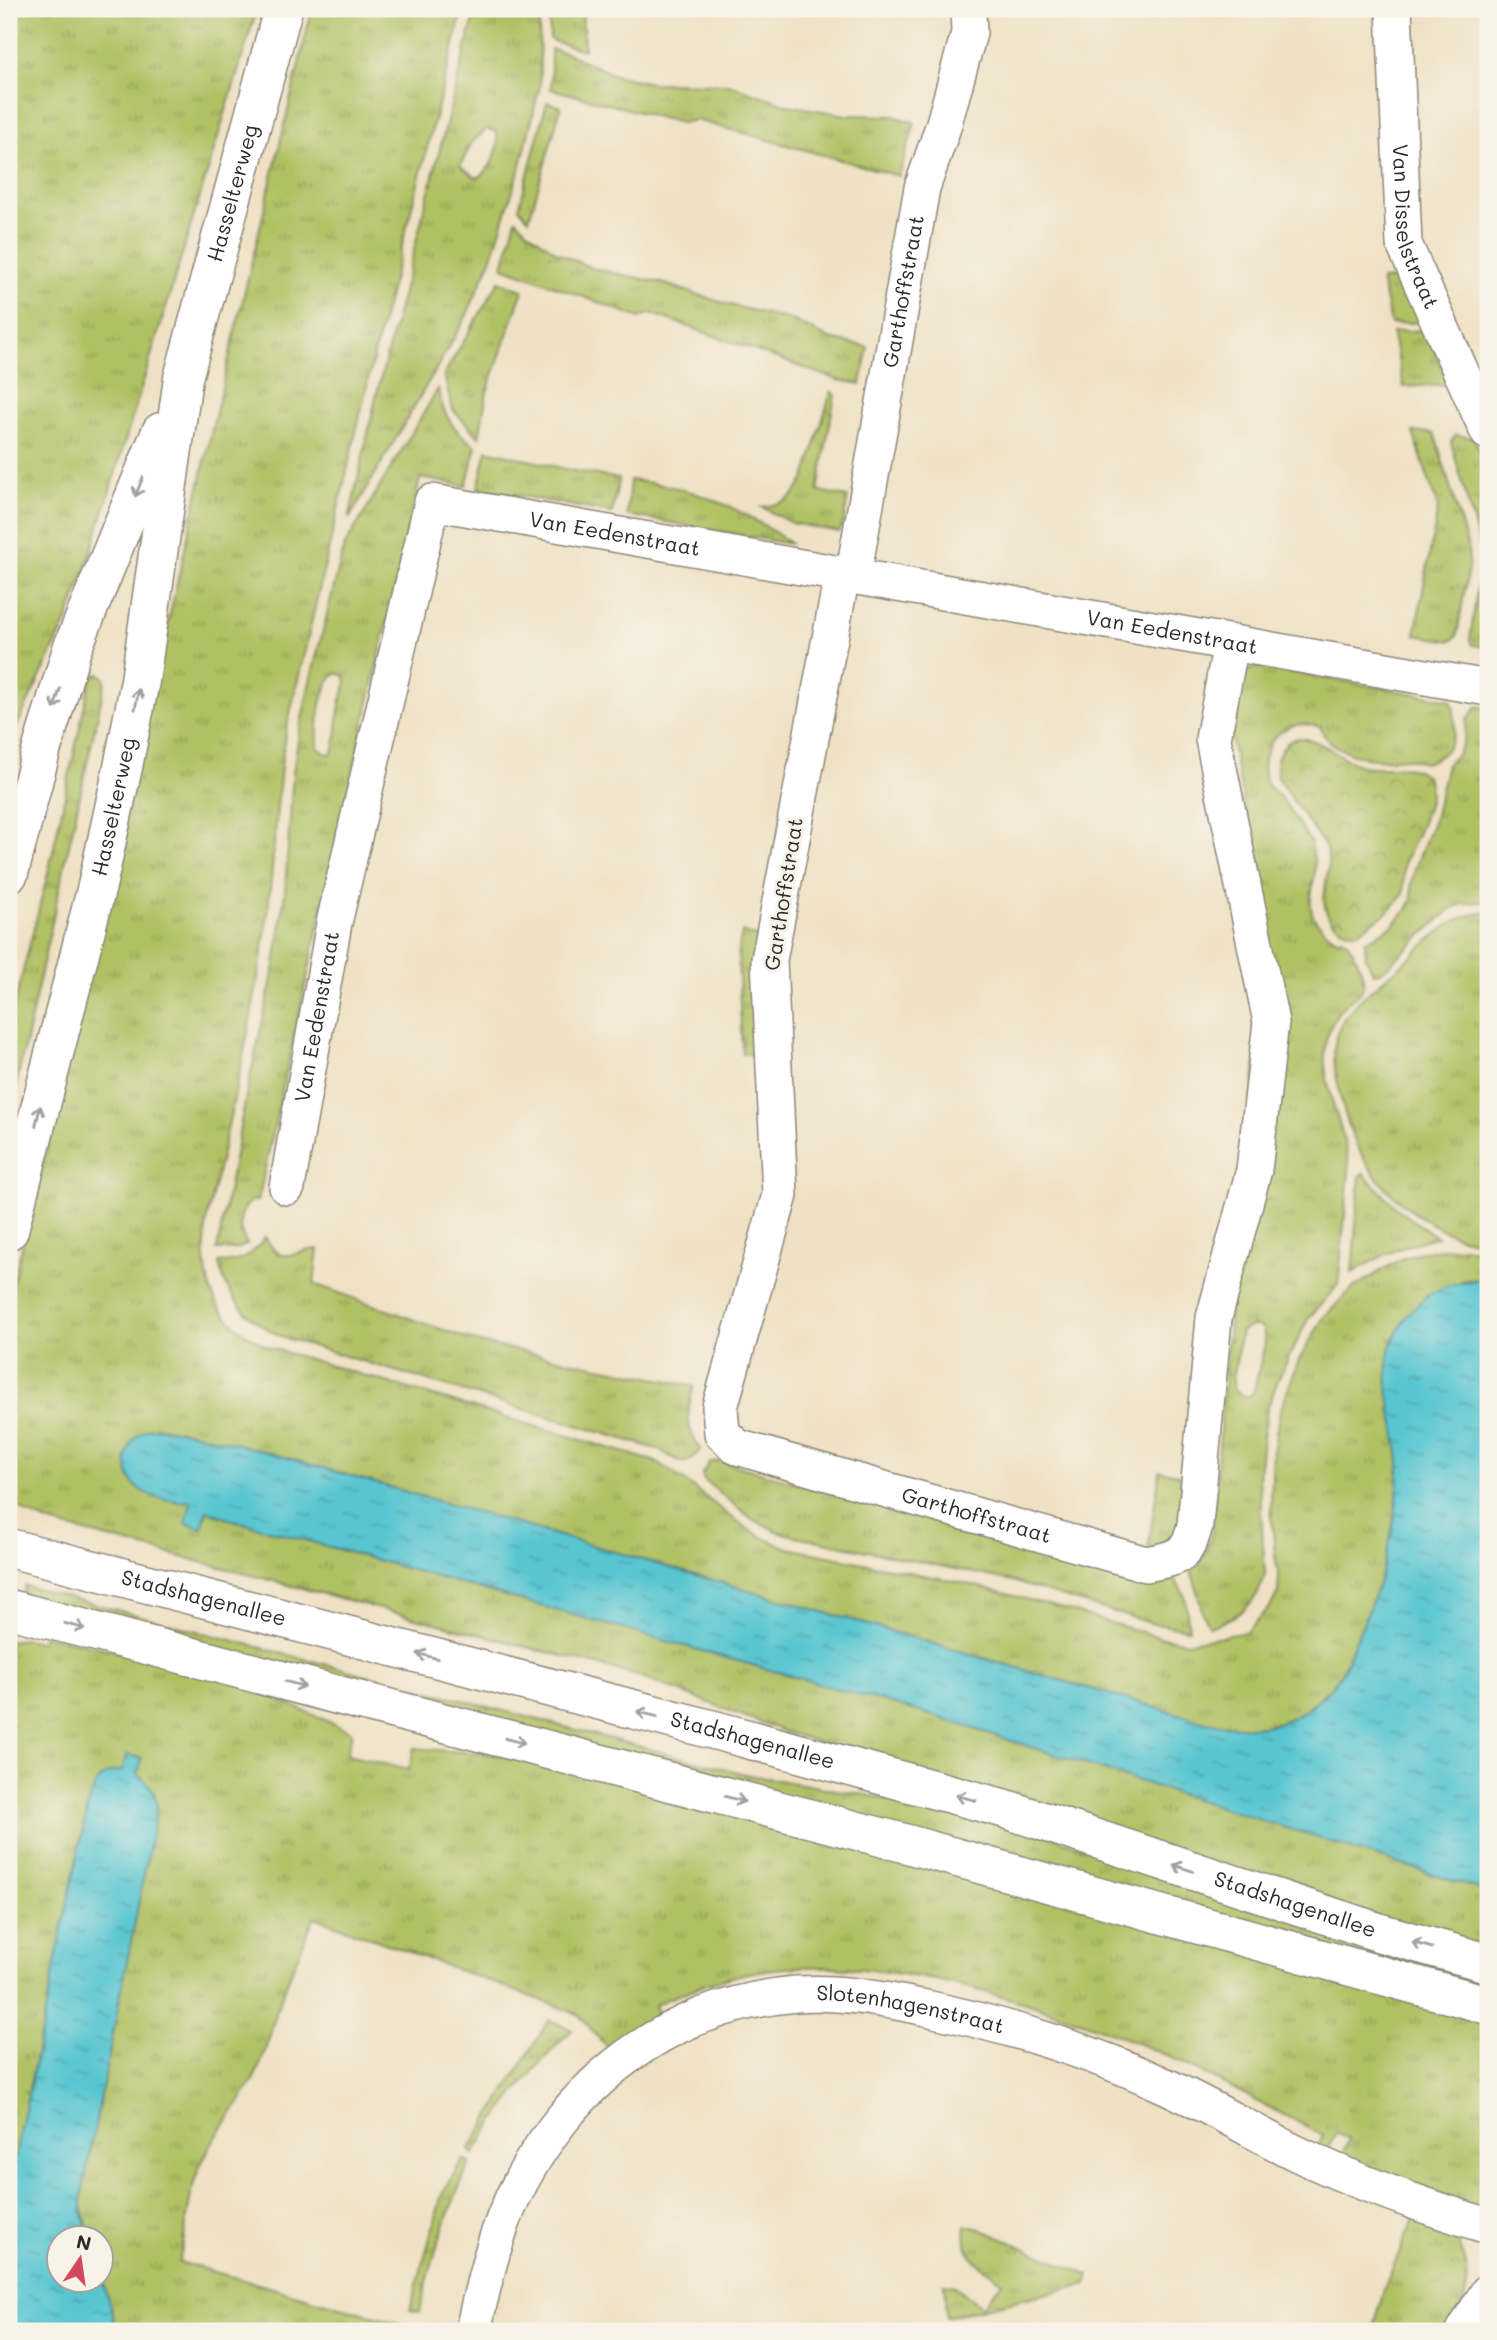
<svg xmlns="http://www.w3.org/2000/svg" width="1497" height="2340" viewBox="0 0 1497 2340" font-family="Mali,sans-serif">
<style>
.grass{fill:url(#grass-tufts);stroke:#6e7648;stroke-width:2;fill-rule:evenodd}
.park{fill:url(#park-crowns);stroke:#6e7648;stroke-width:2}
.water{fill:url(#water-ripples);stroke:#42787e;stroke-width:2}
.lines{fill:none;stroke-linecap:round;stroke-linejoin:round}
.minor-casing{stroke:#8d8678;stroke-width:38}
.secondary-casing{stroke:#8d8678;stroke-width:41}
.primary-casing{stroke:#8d8678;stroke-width:41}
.minor{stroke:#fff;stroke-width:35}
.secondary{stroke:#fff;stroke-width:38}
.primary{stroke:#fff;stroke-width:38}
.oneway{stroke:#a0a0a0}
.labels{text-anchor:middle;stroke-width:6;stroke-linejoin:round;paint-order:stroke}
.street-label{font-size:21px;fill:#2b2b2b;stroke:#f7f3e8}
</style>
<defs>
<pattern id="grass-tufts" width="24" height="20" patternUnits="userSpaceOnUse" patternTransform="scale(1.75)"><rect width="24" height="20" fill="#b0c164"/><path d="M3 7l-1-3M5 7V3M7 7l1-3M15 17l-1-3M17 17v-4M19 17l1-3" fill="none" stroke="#8f9d53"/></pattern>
<pattern id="park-crowns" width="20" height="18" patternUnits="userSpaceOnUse" patternTransform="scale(1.75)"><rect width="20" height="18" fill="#b0c164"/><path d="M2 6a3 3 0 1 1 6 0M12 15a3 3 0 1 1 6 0" fill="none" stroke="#8f9d53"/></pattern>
<pattern id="water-ripples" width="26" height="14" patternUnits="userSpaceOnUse" patternTransform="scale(1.75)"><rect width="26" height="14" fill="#59c6d1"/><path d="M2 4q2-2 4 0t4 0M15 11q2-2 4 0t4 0" fill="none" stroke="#4aa1aa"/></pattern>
</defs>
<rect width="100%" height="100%" fill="#f7f3e8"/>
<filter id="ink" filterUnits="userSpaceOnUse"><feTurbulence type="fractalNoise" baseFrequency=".0143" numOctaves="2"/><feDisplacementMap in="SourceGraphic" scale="14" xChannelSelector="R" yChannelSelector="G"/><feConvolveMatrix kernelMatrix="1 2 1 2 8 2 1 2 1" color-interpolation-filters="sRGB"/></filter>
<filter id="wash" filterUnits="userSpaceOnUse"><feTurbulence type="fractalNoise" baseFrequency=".00686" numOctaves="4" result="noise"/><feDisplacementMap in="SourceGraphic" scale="28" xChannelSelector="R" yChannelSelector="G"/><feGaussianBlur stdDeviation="1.57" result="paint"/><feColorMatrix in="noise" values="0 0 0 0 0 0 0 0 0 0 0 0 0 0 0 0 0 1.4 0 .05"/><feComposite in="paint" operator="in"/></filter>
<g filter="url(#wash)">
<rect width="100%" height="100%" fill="#efe1c4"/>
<!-- grass -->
<path class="grass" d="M9 9H257L86 569 67 621 9 742Z
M312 9H463L378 338 285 735C275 804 274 873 264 941 250 1034 228 1126 207 1218 199 1279 209 1317 268 1347L656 1462C703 1489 736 1531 788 1548L964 1583 1057 1607 1159 1637 1189 1642 1246 1632 1271 1606 1278 1592 1279 1577 1275 1555 1271 1506 1273 1452 1280 1411 1298 1362 1323 1318 1353 1288 1399 1260 1424 1251 1465 1247 1488 1253V1279L1464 1280 1426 1295 1388 1369 1396 1432 1399 1465 1397 1501 1389 1548 1375 1598 1340 1675 1331 1687 1304 1711 1284 1721 1265 1726 1238 1728 1206 1722 288 1458 179 1431 160 1427 146 1430 176 1502H191L187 1524 202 1527 207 1510 226 1518 924 1713 1488 1892V1952L783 1731 639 1676 51 1523 27 1513 9 1499V1298L67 1068 213 425Z
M476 9H539L540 85 522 161 492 257 466 317 349 519 376 397ZM487 129 496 132C502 146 491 172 477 178L460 166 472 142Z
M549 9H582L584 50 553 41 550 38Z
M551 49 567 53 614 75 632 79 651 83 728 84 788 105 846 115 893 116 915 123 899 176 696 120 681 123 551 89Z
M547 102 561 107 529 219 519 208Z
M516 219 529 232 558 253 591 268 662 283 726 304 794 321 830 339 868 347 861 384 838 380 650 313 640 318 503 267Z
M1402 279 1423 322 1391 324 1381 280Z
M499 281 523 290 487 392 479 437 453 410 444 375Z
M1426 330 1447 380 1442 385 1404 387 1392 332Z
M438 389C442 414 454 433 476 446L466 486 420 478 333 859 258 1201H251C237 1214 237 1229 247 1244L237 1249 217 1250 246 1096 275 965 285 892 293 773 299 733 309 686 344 547ZM336 673 344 675C348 683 345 688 342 697 335 714 340 741 331 754H327L318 748C316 728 320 687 336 673Z
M831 392 835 394 818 491 848 497 843 524 839 532 791 523 762 507C785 504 794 499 805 478Z
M1413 432 1431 433 1435 435 1468 548 1469 564 1457 636 1451 641 1415 635 1438 508Z
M1456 435 1474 438 1488 469V647L1472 645 1470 640 1482 553 1451 442Z
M487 450 570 470 619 479 612 513 478 488Z
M630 480C693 487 740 506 791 544L627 515Z
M1260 667 1451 700C1460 728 1454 755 1424 763 1407 754 1393 761 1375 759 1357 757 1325 747 1321 727 1307 723 1291 723 1279 733 1266 744 1259 766 1266 782 1269 789 1276 792 1281 798 1292 812 1301 828 1311 843L1310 846C1328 887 1285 909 1339 940L1341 938 1346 940C1353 950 1368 978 1362 990 1360 995 1355 997 1350 1000 1338 1009 1329 1026 1326 1041 1318 1086 1348 1129 1349 1173L1338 1285 1308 1319 1279 1377 1267 1409 1262 1445 1259 1479 1265 1575C1257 1605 1237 1618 1209 1627 1199 1611 1199 1589 1191 1571 1205 1561 1209 1546 1212 1530L1229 1322 1269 933 1231 739 1240 680 1245 671ZM1252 1326H1259L1263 1329 1265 1343 1254 1391 1250 1396 1245 1397 1234 1389 1233 1380 1241 1331Z
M100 674 104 677 105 682 9 1117V1026L49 869 90 680 94 675Z
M1477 706 1488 708V901L1463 904 1451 909 1381 972 1373 973 1366 957 1365 941 1391 927 1407 910 1412 899 1411 885 1415 868 1434 819 1447 765 1459 752 1464 740 1467 720Z
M1488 912V1244C1480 1242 1471 1240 1462 1238 1449 1234 1436 1226 1424 1219 1374 1187 1350 1146 1339 1089 1334 1066 1330 1043 1342 1022 1354 1001 1386 979 1404 963 1432 938 1449 915 1488 912Z
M742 932 757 937V1049L752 1054H742L738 952Z
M1363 1173 1397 1209 1437 1237C1406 1244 1379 1256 1352 1273L1360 1175Z
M265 1237C283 1269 294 1250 318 1249L314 1284 480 1343 694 1386C687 1410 684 1428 701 1449 685 1470 680 1462 660 1450L285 1338C251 1323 227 1300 219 1263 242 1262 253 1256 265 1237Z
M720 1461 1143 1581 1161 1582 1175 1579 1185 1596 1189 1629 1150 1623 1008 1580 781 1533 752 1519 704 1480 702 1474 710 1462Z
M1160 1471 1178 1474 1183 1479 1179 1525 1174 1540 1148 1548Z
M25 1586 749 1775 982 1815 1488 1975V1993L22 1599Z
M44 1635 223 1675 352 1732 347 1755 409 1770 414 1748 546 1759 1488 2019V2212L1342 2157 1349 2139 1336 2133 1327 2151 1318 2147 1323 2135C1267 2107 1213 2076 1156 2051 1045 2003 875 1950 754 1972 719 1978 686 1991 654 2005L660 2019 610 2051 578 2014 314 1917C303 1945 290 1973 280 2001 272 2025 267 2050 257 2072 240 2108 211 2136 197 2174 186 2203 187 2233 179 2262L409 2326 437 2331H117L102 2278V2238H90L81 2202 137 1775 122 1771 89 1800 9 2187V1641L25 1639 41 1642Z
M549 2020 572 2030C533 2068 501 2107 474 2154L469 2150Z
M463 2159 470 2163C447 2211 431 2260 420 2312L410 2310 442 2194Z
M1415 2216C1425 2220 1436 2224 1445 2230 1467 2246 1473 2279 1462 2304 1458 2313 1450 2322 1444 2331H1373L1385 2286Z
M966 2226H973L1090 2276 1087 2284 946 2317 944 2284 955 2286 982 2307 1002 2282C979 2261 962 2261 966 2226Z"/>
<!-- park -->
<path class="park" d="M1298 738C1326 739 1337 759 1362 766 1380 770 1405 762 1421 772 1446 787 1411 843 1405 862 1402 873 1405 883 1403 895L1385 914 1358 932C1349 932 1344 930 1337 925 1311 907 1334 875 1327 850L1277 777V759L1281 750 1289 741Z"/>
<!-- water -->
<path class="water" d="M1488 1279V1620L1486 1638 1488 1674V1892L924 1713 226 1518 207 1510 202 1528 186 1523 191 1502C174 1501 154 1500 139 1489 120 1475 123 1440 146 1430 165 1421 262 1451 288 1458L1206 1722C1232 1727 1258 1731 1284 1721 1305 1713 1329 1694 1341 1674 1347 1664 1351 1651 1356 1640 1381 1585 1398 1527 1399 1467 1399 1429 1381 1389 1390 1351 1392 1341 1398 1330 1403 1322 1425 1289 1450 1281 1488 1279Z
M127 1755 142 1758 137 1775C151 1783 156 1793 157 1808L82 2193V2211L90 2238H60V2280H102V2278L117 2331H9V2187L89 1800C96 1782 102 1770 122 1771Z"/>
</g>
<g filter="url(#ink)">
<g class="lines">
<defs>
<g id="minor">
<path id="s1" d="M1394 9 1404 244 1488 432"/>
<path id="s2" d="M842 575 769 960 780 1195 720 1407 722 1433 737 1447 1146 1564C1177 1558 1187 1558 1195 1525L1214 1318 1254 1170 1271 1022 1213 739 1231 643"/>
<path id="s3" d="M853 577 922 188 943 127 969 33 968 9"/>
<path id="s4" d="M287 1187 334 923 432 502 1488 688"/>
<path id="s5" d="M473 2331C480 2299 487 2266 498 2235 522 2162 575 2091 638 2049 685 2017 740 1999 796 1994 839 1991 883 1999 926 2008 1009 2026 1091 2051 1168 2087 1212 2107 1253 2132 1296 2153 1358 2183 1423 2206 1488 2226"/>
<path d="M1464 2331 1488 2292"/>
</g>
<g id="secondary">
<path id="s6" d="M9 1548 714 1730 1006 1809 1381 1933 1488 1963"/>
<path d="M9 1609 900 1842 1488 2005"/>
</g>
<g id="primary">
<path d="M9 873 42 748 72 649 161 432"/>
<path id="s7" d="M9 1230 97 886 123 767 140 681 183 378 283 9"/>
</g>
</defs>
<!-- minor casing -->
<use href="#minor" class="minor-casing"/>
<!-- secondary casing -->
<use href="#secondary" class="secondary-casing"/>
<!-- primary casing -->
<use href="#primary" class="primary-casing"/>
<!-- minor -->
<use href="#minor" class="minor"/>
<!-- secondary -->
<use href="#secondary" class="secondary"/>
<!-- primary -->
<use href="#primary" class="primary"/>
</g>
<!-- one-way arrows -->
<defs><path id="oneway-shaft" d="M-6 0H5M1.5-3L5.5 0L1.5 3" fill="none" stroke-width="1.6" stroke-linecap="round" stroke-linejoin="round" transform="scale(1.75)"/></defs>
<g class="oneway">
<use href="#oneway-shaft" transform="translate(139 487) rotate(112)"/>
<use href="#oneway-shaft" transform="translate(57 699) rotate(107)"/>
<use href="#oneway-shaft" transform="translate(137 699) rotate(-79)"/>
<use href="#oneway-shaft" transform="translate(38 1116) rotate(-76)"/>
<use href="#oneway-shaft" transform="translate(75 1626) rotate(15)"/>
<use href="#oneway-shaft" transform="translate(427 1656) rotate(-165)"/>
<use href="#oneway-shaft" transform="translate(295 1684) rotate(15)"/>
<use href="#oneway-shaft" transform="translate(647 1714) rotate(-166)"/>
<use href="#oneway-shaft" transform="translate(515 1741) rotate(15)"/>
<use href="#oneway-shaft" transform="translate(966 1798) rotate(-165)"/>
<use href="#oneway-shaft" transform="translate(735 1799) rotate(15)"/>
<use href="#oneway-shaft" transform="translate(1183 1868) rotate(-162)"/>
<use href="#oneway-shaft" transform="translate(1422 1945) rotate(-164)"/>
</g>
</g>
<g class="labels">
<!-- street labels -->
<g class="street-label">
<text dy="7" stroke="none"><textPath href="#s7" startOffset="1062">Hasselterweg</textPath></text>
<text dy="7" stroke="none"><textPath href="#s1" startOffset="220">Van Disselstraat</textPath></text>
<text dy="7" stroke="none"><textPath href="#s3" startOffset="290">Garthoffstraat</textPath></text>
<text dy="7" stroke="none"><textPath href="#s4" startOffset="886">Van Eedenstraat</textPath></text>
<text dy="7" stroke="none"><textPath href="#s4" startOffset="1452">Van Eedenstraat</textPath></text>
<text dy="7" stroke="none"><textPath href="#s7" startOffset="436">Hasselterweg</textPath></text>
<text transform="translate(784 894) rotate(-81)" y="7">Garthoffstraat</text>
<text dy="7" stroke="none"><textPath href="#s4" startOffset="173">Van Eedenstraat</textPath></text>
<text dy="7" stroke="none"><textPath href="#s2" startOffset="1143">Garthoffstraat</textPath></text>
<text dy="7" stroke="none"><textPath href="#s6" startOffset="201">Stadshagenallee</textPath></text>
<text dy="7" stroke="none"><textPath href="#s6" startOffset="768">Stadshagenallee</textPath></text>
<text dy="7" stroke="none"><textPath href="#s6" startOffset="1335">Stadshagenallee</textPath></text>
<text dy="7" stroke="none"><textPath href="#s5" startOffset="621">Slotenhagenstraat</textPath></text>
</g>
</g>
<!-- margin -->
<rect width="1497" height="2340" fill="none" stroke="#f7f3e8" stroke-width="35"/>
<!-- north arrow -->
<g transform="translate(80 2259) rotate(13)"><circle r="33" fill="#f7f3e8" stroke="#a5a39c" stroke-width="2"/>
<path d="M0-5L12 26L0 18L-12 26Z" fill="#d1495b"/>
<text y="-10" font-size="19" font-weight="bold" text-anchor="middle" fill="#2b2b2b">N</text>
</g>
</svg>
